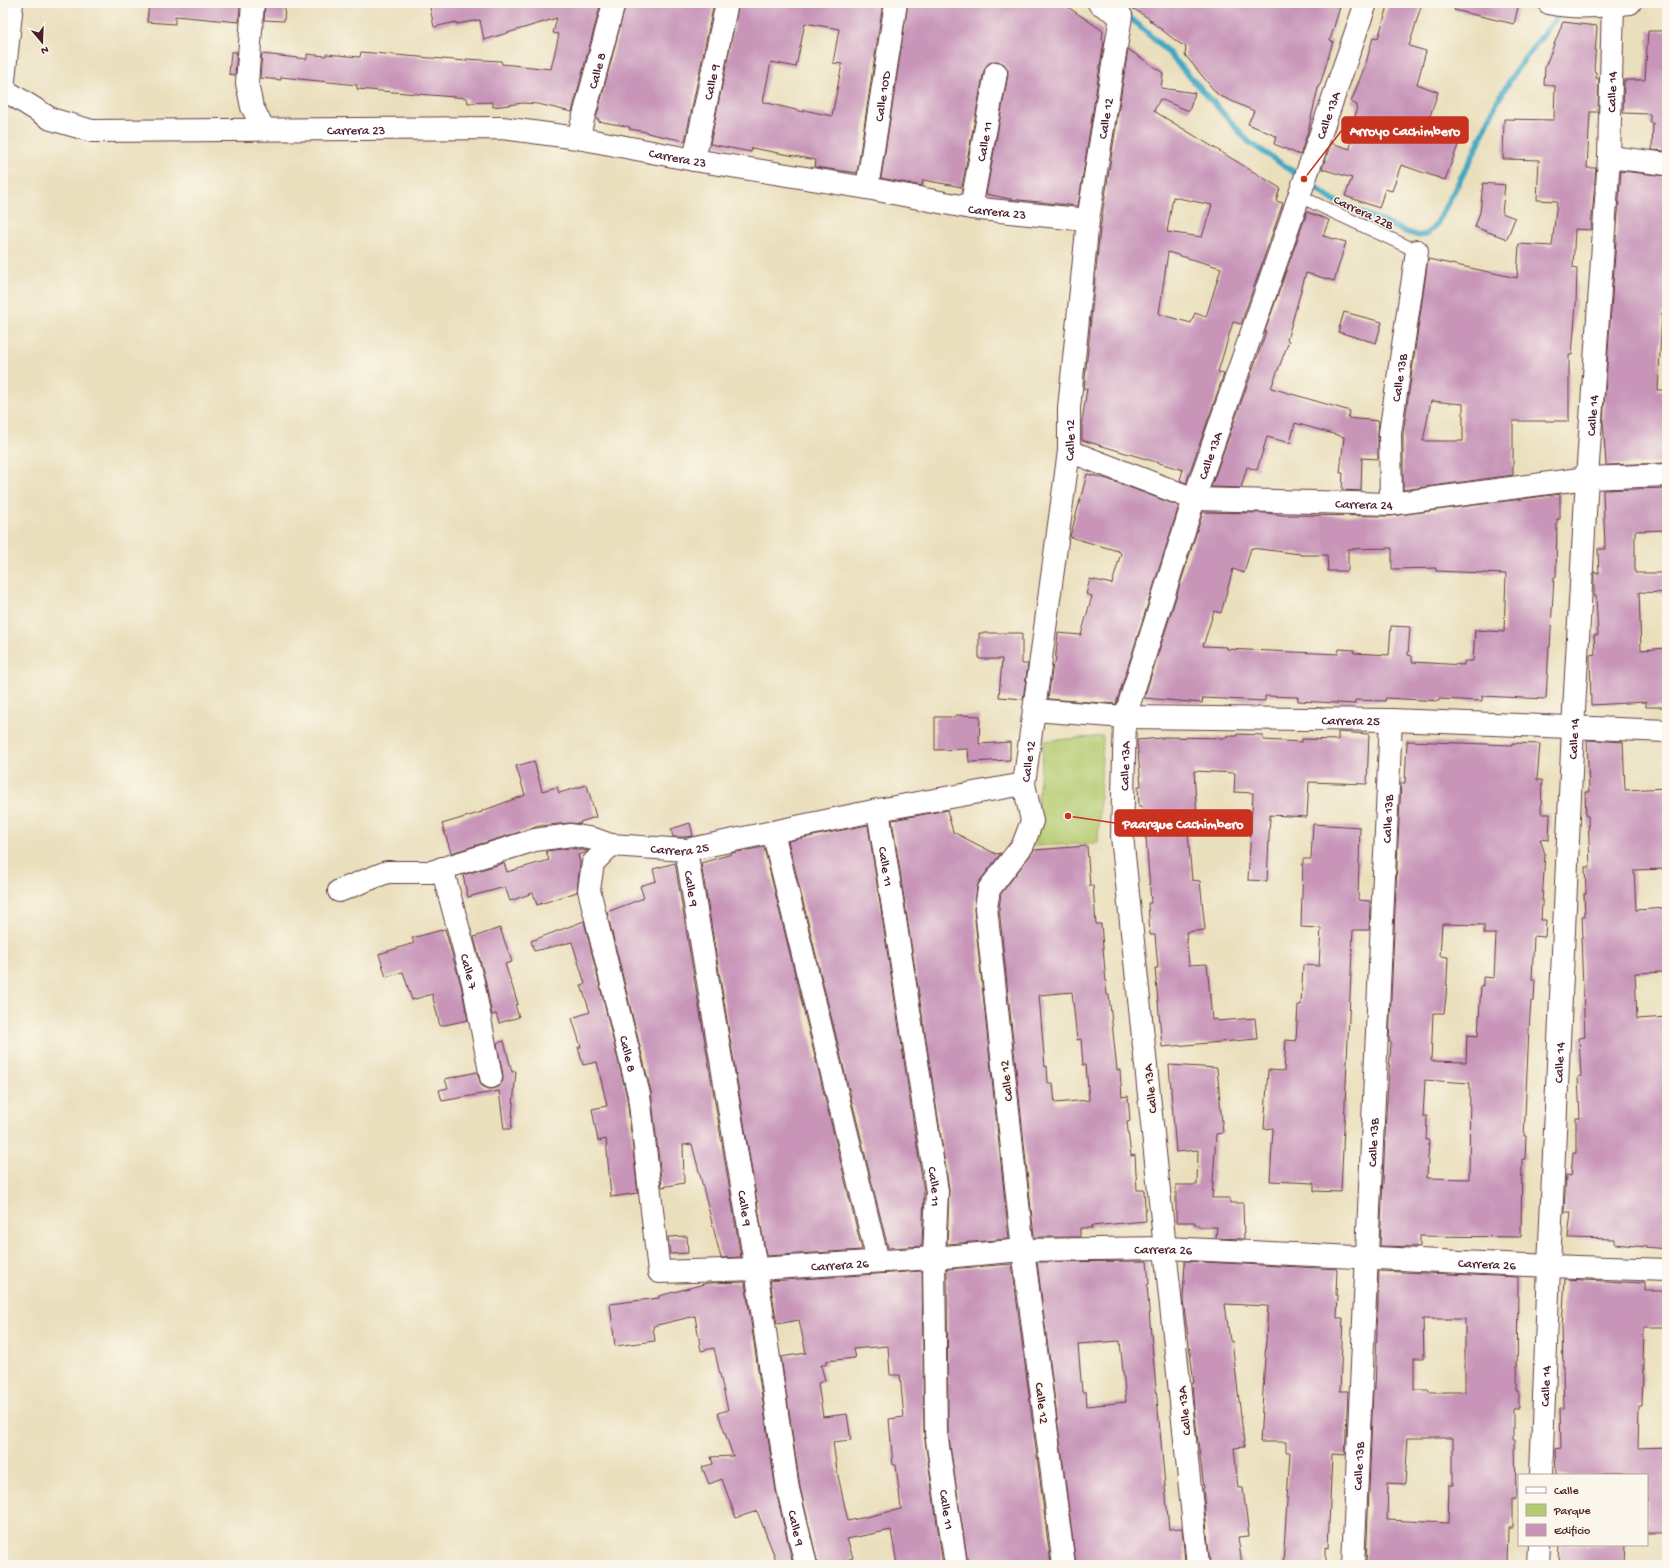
<svg xmlns="http://www.w3.org/2000/svg" width="1670" height="1568" viewBox="0 0 1670 1568" font-family="'Gochi Hand',sans-serif">
<style>
.green{fill:#b4cb6f;stroke:#7f754d}
.lines{fill:none;stroke-linecap:round;stroke-linejoin:round}
.stream{stroke:#43a7c3;stroke-width:6}
.building{fill:#c895b9;fill-rule:evenodd}
.service-casing{stroke:#623c41;stroke-width:14}
.minor-casing{stroke:#623c41;stroke-width:24}
.service{stroke:#fff;stroke-width:12}
.minor{stroke:#fff;stroke-width:22}
.labels{text-anchor:middle;stroke-width:3;stroke-linejoin:round;paint-order:stroke}
.street-label{font-size:13px;fill:#4a1f2b;stroke:#fbf7ec}
.leader{fill:none;stroke:#c8321e;stroke-width:1.5}
.callout-dot{fill:#c8321e;stroke:#fbf7ec;stroke-width:1.5}
.callout{fill:#c8321e;stroke:#c8321e;stroke-width:1.5}
.callout-label{font-size:14px;text-anchor:middle;font-weight:bold;fill:#fff}
</style>
<rect width="100%" height="100%" fill="#fbf7ec"/>
<filter id="ink" filterUnits="userSpaceOnUse"><feTurbulence type="fractalNoise" baseFrequency=".025" numOctaves="2"/><feDisplacementMap in="SourceGraphic" scale="8" xChannelSelector="R" yChannelSelector="G"/><feConvolveMatrix kernelMatrix="1 2 1 2 8 2 1 2 1" color-interpolation-filters="sRGB"/></filter>
<filter id="wash" filterUnits="userSpaceOnUse"><feTurbulence type="fractalNoise" baseFrequency=".012" numOctaves="4" result="noise"/><feDisplacementMap in="SourceGraphic" scale="16" xChannelSelector="R" yChannelSelector="G"/><feGaussianBlur stdDeviation="0.9" result="paint"/><feColorMatrix in="noise" values="0 0 0 0 0 0 0 0 0 0 0 0 0 0 0 0 0 1.4 0 .05"/><feComposite in="paint" operator="in"/></filter>
<g filter="url(#wash)">
<rect width="100%" height="100%" fill="#eadfbc"/>
<!-- green -->
<path class="green" d="M1103 736 1098 843 1033 846 1044 741Z"/>
<g class="lines">
<!-- stream -->
<path class="stream" d="M1126 14 1165 49 1249 142 1301 177
M1308 182 1333 200 1406 232 1419 236 1428 233 1436 225 1473 155 1498 100 1517 69 1562 10"/>
</g>
<g id="blocks">
<!-- building -->
<path class="building" d="M149 3H240L239 22 175 16V24L147 22Z
M265 3H285L284 21 264 20Z
M429 3H601L572 112 538 104 523 103 493 107V102L468 103 467 98 357 89V85L281 77V80L260 78 262 54 307 59V54L326 56V54L360 57 361 52 466 61V59L501 61 502 64 551 69 559 34 553 33 557 18 484 40 480 20 456 24V22L434 27Z
M626 3H714L685 141 647 133V132L629 129 630 127 598 121 599 119H596Z
M739 3H883L857 173 815 167 816 160 752 148 751 152 710 144ZM805 23 839 29 833 63 842 64 832 116 804 110V112L763 102 771 62 796 67Z
M908 3H1054L1065 5 1103 31 1102 40 1104 41 1078 206 1010 199 986 194 1008 75V69L1004 64 998 61H992L987 65 984 71 962 187 923 180 922 186 881 178Z
M1124 3H1327L1340 7 1330 40 1333 41 1320 85 1319 84 1308 131 1300 155 1274 144 1276 136 1248 124 1254 111 1218 95 1185 55 1186 47 1179 43 1149 20 1153 21Z
M1389 3H1422L1409 46 1426 51 1417 84 1438 92 1426 128 1460 140 1445 180 1401 165 1392 191 1385 189 1379 208 1345 196 1352 178 1322 169 1331 143 1350 149 1357 105 1351 102 1366 63 1373 37 1378 38Z
M1455 3H1519L1514 24 1454 10Z
M1563 22 1597 26 1594 71 1596 72V78L1599 79 1598 112H1590L1587 168H1596L1591 230 1575 229 1573 268 1577 269 1576 304 1572 355H1569V421H1513V475L1403 490V434L1428 259 1517 278 1519 244 1552 246 1557 201 1537 200 1539 160 1503 159 1504 119 1554 120 1555 86 1544 85 1545 67ZM1431 401 1463 404V441H1423Z
M1648 31H1667V151L1652 150 1653 123H1650V114L1623 113 1624 80H1645Z
M1128 49 1163 73 1161 88 1195 93 1189 111 1160 99 1154 111 1280 188 1276 201 1283 203 1241 324 1233 322 1218 372 1224 374 1186 483 1180 480 1183 470 1082 440V421L1087 389H1084L1100 229ZM1173 197 1212 205 1202 237 1167 232ZM1168 252 1221 268 1206 317 1195 313 1191 323 1159 314Z
M231 52H237L235 75 229 74Z
M1621 171 1667 176V313H1662L1658 390H1667V463L1606 465 1603 421Z
M1483 183 1505 185 1502 213 1515 218 1507 239 1475 227 1480 212Z
M1307 212 1329 220 1323 236 1346 242 1334 281 1306 273 1287 340 1289 341 1271 388 1350 411 1348 418 1379 421 1378 433V459L1362 458 1361 491 1342 490 1343 473H1340L1344 437 1295 423 1290 443 1267 437 1257 470 1247 467 1241 488 1211 487 1266 332 1265 331Z
M1344 312 1382 322 1376 343 1338 332Z
M1087 474 1107 479 1179 506 1116 704 1048 699 1053 664H1055L1058 633 1081 635 1092 596 1086 594 1090 579 1112 584 1121 553 1118 551 1070 537Z
M1667 488V530L1635 531V573H1667V593L1639 592 1641 650 1667 648V707H1646V702L1591 705 1590 655 1595 654 1594 635H1598L1596 596H1594V572L1599 573 1598 549H1605L1603 490Z
M1560 494V519H1557L1556 577H1554L1550 647H1549L1546 699 1482 696V701L1439 699V701L1386 698 1385 701 1355 700V704L1298 701V697L1265 696V701L1203 698 1202 703 1144 698 1203 512 1264 513 1283 515 1391 516ZM1251 548 1300 554V555H1327L1328 571H1348V549L1392 548V569L1436 568V571L1506 574 1504 632 1475 630 1473 661H1464V665L1412 662V656L1408 655 1410 627 1391 626 1389 655 1354 653V650L1339 649 1338 654 1227 649V647L1203 646 1214 611 1221 613 1233 569 1244 573Z
M979 633H1022V664H1028L1023 699 999 697 1002 659H979Z
M956 715 980 716 979 744 1010 742V760L969 762 968 749 935 750V717H956Z
M1338 732 1369 734 1367 784 1309 782 1307 817 1270 815 1267 881 1248 880 1253 793 1234 792 1235 773 1194 771 1197 818H1193L1194 834H1188L1192 880 1200 881 1205 930 1186 932 1189 965 1207 964 1212 1020 1217 1019V1021L1255 1018 1257 1039 1162 1047 1155 968H1158L1155 935H1150L1148 903H1151L1146 838H1145L1142 806H1139L1138 786H1141L1137 740 1163 738V737L1226 738V736H1237V734L1263 735V740L1302 742V739L1338 740Z
M1587 740 1623 742 1625 790 1667 788V869L1634 870 1636 910 1667 908V972L1635 973 1637 1019 1667 1017V1249L1615 1244V1239L1568 1238 1571 1212H1564L1566 1175 1571 1176 1573 1153H1576V1118H1580L1578 1077 1581 1076 1579 1038 1585 1037 1581 937H1583L1582 916H1585L1584 894H1586L1585 867H1590L1588 816H1586L1585 792H1589Z
M1407 741 1512 745V743L1540 744 1537 780H1542L1541 811 1542 814H1550L1549 840 1540 839 1545 854 1541 920H1546L1545 937 1534 936 1532 980H1535L1534 1001H1531L1529 1029 1524 1136H1526L1525 1159H1522L1521 1237 1420 1236V1247L1380 1246 1386 1115 1391 1042H1389L1399 822 1401 783H1405ZM1442 924 1484 925V934H1496L1494 978 1483 977V986L1481 985 1478 1036 1467 1035 1466 1062 1431 1061 1433 1013H1444L1446 997 1448 957 1440 956ZM1425 1080 1470 1083 1469 1179 1427 1178 1429 1140H1426L1427 1116H1423Z
M534 761 542 791 557 787 559 793 587 785 596 817 580 822 581 824 570 823 539 826 451 853 442 824 482 812V811L525 795 516 766Z
M947 810 953 832 996 854 1001 853 979 882 977 887 974 909 1009 1239 947 1244 949 1189 892 820Z
M690 823 693 836 685 837H673L671 829Z
M1313 824 1360 827 1358 900 1370 901 1369 930H1353L1341 1192 1314 1191V1183L1270 1181 1273 1128 1264 1129 1268 1070 1284 1071 1286 1040 1296 1041 1298 1005H1301L1303 965 1319 966 1321 928 1301 927 1303 859H1311Z
M868 825 924 1192 922 1246 888 1248 788 841Z
M1087 846 1090 886H1093L1096 924H1101L1107 995H1109L1117 1070H1120L1122 1097 1128 1096 1130 1121 1127 1122 1131 1156 1135 1155 1137 1190H1144L1146 1221 1091 1226 1092 1228H1080V1237H1034L999 908 1001 894 1034 850ZM1072 992 1077 1040 1081 1039 1083 1065H1086L1089 1100 1055 1103 1053 1083H1048L1047 1066 1045 1067 1039 995Z
M764 847 862 1250 766 1256 701 863 732 854V853Z
M571 848 588 851 585 853 578 855 580 863 577 892 537 905 533 893 510 901 505 887 468 897 463 875 504 863 507 872 549 860 546 851Z
M675 863 741 1257 721 1258 692 1144 683 1145 684 1183 662 1187 651 1092 607 912 644 898 640 886 656 881 653 869Z
M584 921 627 1097 638 1193 611 1197 606 1139 598 1141 592 1109 607 1106 597 1062 583 1065 578 1047H581L572 1018 590 1012 581 985 585 984 572 942 534 951 531 941Z
M500 928 512 962 505 964 518 1004 515 1005 519 1017 499 1023 496 1014 492 1015 485 979 474 937Z
M445 929 461 985 468 1020 440 1026 432 994 412 1000 403 972 386 977 379 954 414 943 412 938Z
M504 1041 512 1072 516 1071 511 1129H504L499 1091 442 1101 439 1090 448 1088 445 1079 477 1072 481 1085 487 1089H493L499 1087 503 1081V1075L497 1043Z
M1169 1065 1217 1068 1223 1133 1216 1134 1212 1198H1230V1203H1243L1244 1239 1216 1238 1217 1227H1199V1225H1195V1222H1176V1185H1197L1198 1150 1176 1152Z
M687 1236 688 1253 670 1254 668 1237Z
M1147 1261 1149 1284 1147 1285 1150 1323 1169 1529 1182 1528 1185 1561 1143 1565H1076L1037 1262ZM1120 1341 1126 1402 1087 1406 1086 1392H1082L1078 1344Z
M1185 1261 1337 1269 1336 1295H1338L1337 1318H1343L1340 1391H1348L1345 1455 1332 1454 1328 1548 1325 1547V1565H1283L1290 1452H1286V1442H1260L1268 1306 1225 1304 1230 1341H1232L1244 1442H1243L1244 1447 1234 1448 1238 1488H1243L1249 1536 1238 1537 1242 1565H1210L1203 1488H1204L1194 1409 1192 1383H1194L1183 1300Z
M1012 1264 1051 1565H1021L1020 1562 968 1565 948 1432 947 1269Z
M922 1271 924 1433 943 1565H907V1562L897 1564 891 1530 847 1539 853 1558 830 1565H818L800 1487 781 1357 806 1353 799 1320 777 1324 770 1281ZM888 1346 890 1375H900L904 1417 889 1419 893 1465H896L901 1509 848 1521 837 1471 833 1442 851 1440 847 1414 823 1417 818 1383 825 1381 821 1365H826V1361L855 1358 853 1349Z
M1379 1271 1518 1277 1517 1391H1519V1408H1513V1441H1515L1516 1500H1512V1526H1508L1507 1565H1448L1405 1562V1565H1366L1373 1390H1375ZM1423 1319H1465V1392H1429V1390H1414V1358H1424ZM1408 1438H1453V1485H1449L1448 1523 1387 1520 1388 1483 1405 1484Z
M1565 1279 1644 1283V1291H1667V1327H1644L1642 1405H1639L1638 1449 1667 1448V1532H1647V1475H1556L1555 1449 1561 1448 1560 1409H1564L1562 1327Z
M745 1282 776 1491 793 1565H778L757 1511 736 1518 722 1479 709 1484 702 1467 713 1464 711 1457 733 1456 718 1413 728 1410 714 1348 701 1351 695 1316 653 1326 655 1341 615 1346 610 1304 659 1298V1296L708 1283Z
M1560 1545H1625L1624 1565 1559 1563Z"/>
</g>
</g>
<g filter="url(#ink)">
<use href="#blocks" fill-opacity="0" stroke="#623c41" stroke-width="1"/>
<g class="lines">
<defs>
<path id="service" d="M1299 196 1417 251"/>
<g id="minor">
<path id="s1" d="M12 3 3 89 51 119 92 131 502 128 578 138 694 160 867 188 971 208 1088 220"/>
<path d="M253 3 247 83 252 107 264 129"/>
<path d="M1549 3C1575 9 1604 6 1630 3"/>
<path id="s2" d="M578 138 614 3"/>
<path d="M1609 157 1667 164"/>
<path id="s3" d="M694 160 727 3"/>
<path id="s4" d="M867 188 896 3"/>
<path id="s5" d="M971 208 996 73"/>
<path id="s6" d="M1069 451 1194 499 1391 504 1587 478 1667 475"/>
<path id="s7" d="M1391 504 1390 433 1417 251"/>
<path id="s8" d="M1034 710 1125 717 1391 720 1667 731"/>
<path id="s9" d="M878 810 937 1191 934 1258 936 1433 956 1565"/>
<path d="M773 832 878 1261"/>
<path id="s10" d="M611 845 593 863 589 890 639 1095 659 1272 756 1269 934 1258 1023 1250 1166 1248 1549 1266 1667 1270"/>
<path id="s11" d="M686 850 756 1269 788 1489 806 1565"/>
<path id="s12" d="M442 868 473 982 491 1077"/>
<path id="s13" d="M339 891 387 872H431L535 840 571 835 594 839 611 845 686 850 878 810 1024 784"/>
<path id="s14" d="M1541 1475 1549 1266 1573 728 1587 478 1609 157 1613 3"/>
<path id="s15" d="M1064 1565 1023 1250 986 908 989 889 1023 845 1032 821 1024 784 1069 451V408L1088 220 1121 16 1099 3"/>
<path id="s16" d="M1198 1565 1122 836 1125 717 1194 499 1366 3"/>
<path id="s17" d="M1353 1565 1391 720"/>
<path d="M1538 1565 1539 1545"/>
</g>
</defs>
<!-- service casing -->
<use href="#service" class="service-casing"/>
<!-- minor casing -->
<use href="#minor" class="minor-casing"/>
<!-- service -->
<use href="#service" class="service"/>
<!-- minor -->
<use href="#minor" class="minor"/>
</g>
</g>
<g class="labels">
<!-- street labels -->
<g class="street-label">
<text dy="5" stroke="none"><textPath href="#s2" startOffset="70">Calle 8</textPath></text>
<text dy="5" stroke="none"><textPath href="#s3" startOffset="80">Calle 9</textPath></text>
<text dy="5" stroke="none"><textPath href="#s14" startOffset="1385">Calle 14</textPath></text>
<text dy="5" stroke="none"><textPath href="#s4" startOffset="93">Calle 10D</textPath></text>
<text dy="5" stroke="none"><textPath href="#s16" startOffset="1487">Calle 13A</textPath></text>
<text dy="5" stroke="none"><textPath href="#s15" startOffset="1471">Calle 12</textPath></text>
<text dy="5" stroke="none"><textPath href="#s1" startOffset="450">Carrera 23</textPath></text>
<text dy="5" stroke="none"><textPath href="#s5" startOffset="68">Calle 11</textPath></text>
<text dy="5" stroke="none"><textPath href="#s1" startOffset="774">Carrera 23</textPath></text>
<text dy="5" stroke="none"><textPath href="#s1" startOffset="1098">Carrera 23</textPath></text>
<text transform="translate(1364 211) rotate(25)" y="5">Carrera 22B</text>
<text dy="5" stroke="none"><textPath href="#s7" startOffset="127">Calle 13B</textPath></text>
<text dy="5" stroke="none"><textPath href="#s14" startOffset="1061">Calle 14</textPath></text>
<text dy="5" stroke="none"><textPath href="#s15" startOffset="1147">Calle 12</textPath></text>
<text dy="5" stroke="none"><textPath href="#s16" startOffset="1127">Calle 13A</textPath></text>
<text dy="5" stroke="none"><textPath href="#s6" startOffset="304">Carrera 24</textPath></text>
<text dy="5" stroke="none"><textPath href="#s8" startOffset="317">Carrera 25</textPath></text>
<text dy="5" stroke="none"><textPath href="#s14" startOffset="737">Calle 14</textPath></text>
<text dy="5" stroke="none"><textPath href="#s15" startOffset="823">Calle 12</textPath></text>
<text dy="5" stroke="none"><textPath href="#s16" startOffset="803">Calle 13A</textPath></text>
<text dy="5" stroke="none"><textPath href="#s17" startOffset="747">Calle 13B</textPath></text>
<text dy="5" stroke="none"><textPath href="#s13" startOffset="351">Carrera 25</textPath></text>
<text dy="5" stroke="none"><textPath href="#s9" startOffset="57">Calle 11</textPath></text>
<text dy="5" stroke="none"><textPath href="#s11" startOffset="39">Calle 9</textPath></text>
<text dy="5" stroke="none"><textPath href="#s12" startOffset="107">Calle 7</textPath></text>
<text dy="5" stroke="none"><textPath href="#s10" startOffset="221">Calle 8</textPath></text>
<text dy="5" stroke="none"><textPath href="#s14" startOffset="413">Calle 14</textPath></text>
<text transform="translate(1005 1081) rotate(-96)" y="5">Calle 12</text>
<text transform="translate(1149 1089) rotate(-96)" y="5">Calle 13A</text>
<text dy="5" stroke="none"><textPath href="#s17" startOffset="423">Calle 13B</textPath></text>
<text dy="5" stroke="none"><textPath href="#s9" startOffset="381">Calle 11</textPath></text>
<text dy="5" stroke="none"><textPath href="#s11" startOffset="363">Calle 9</textPath></text>
<text dy="5" stroke="none"><textPath href="#s10" startOffset="947">Carrera 26</textPath></text>
<text dy="5" stroke="none"><textPath href="#s10" startOffset="1271">Carrera 26</textPath></text>
<text dy="5" stroke="none"><textPath href="#s10" startOffset="623">Carrera 26</textPath></text>
<text dy="5" stroke="none"><textPath href="#s14" startOffset="89">Calle 14</textPath></text>
<text transform="translate(1043 1403) rotate(83)" y="5">Calle 12</text>
<text transform="translate(1183 1411) rotate(-96)" y="5">Calle 13A</text>
<text dy="5" stroke="none"><textPath href="#s17" startOffset="99">Calle 13B</textPath></text>
<text dy="5" stroke="none"><textPath href="#s9" startOffset="705">Calle 11</textPath></text>
<text dy="5" stroke="none"><textPath href="#s11" startOffset="687">Calle 9</textPath></text>
</g>
</g>
<!-- callouts -->
<path class="leader" d="M1304 179L1342 130M1068 816L1115 823"/>
<g class="callout-dot">
<circle cx="1304" cy="179" r="4"/>
<circle cx="1068" cy="816" r="4"/>
</g>
<g class="callout">
<rect x="1342" y="117" width="126" height="26" rx="4"/>
<rect x="1115" y="810" width="137" height="26" rx="4"/>
</g>
<g class="callout-label">
<text x="1405" y="135">Arroyo Cachimbero</text>
<text x="1183" y="828">Paarque Cachimbero</text>
</g>
<!-- margin -->
<rect width="1670" height="1568" fill="none" stroke="#fbf7ec" stroke-width="16"/>
<!-- legend -->
<rect x="1518" y="1474" width="130" height="72" fill="#fbf7ec" stroke="#b4a19f"/>
<rect x="1526" y="1487" width="20" height="6" fill="#ffffff" stroke="#b4a19f"/>
<text x="1554" y="1494" font-size="12" fill="#4a1f2b">Calle</text>
<rect x="1526" y="1504" width="20" height="12" fill="#b4cb6f" stroke="#b4a19f"/>
<text x="1554" y="1514" font-size="12" fill="#4a1f2b">Parque</text>
<rect x="1526" y="1524" width="20" height="12" fill="#c895b9" stroke="#b4a19f"/>
<text x="1554" y="1534" font-size="12" fill="#4a1f2b">Edificio</text>
<!-- north arrow -->
<g transform="translate(42 42) rotate(161)" stroke="#fbf7ec" stroke-width="3" paint-order="stroke">
<path d="M0-3L7 15L0 10L-7 15Z" fill="#4a1f2b"/>
<text y="-6" font-size="11" font-weight="bold" text-anchor="middle" fill="#4a1f2b">N</text>
</g>
</svg>
